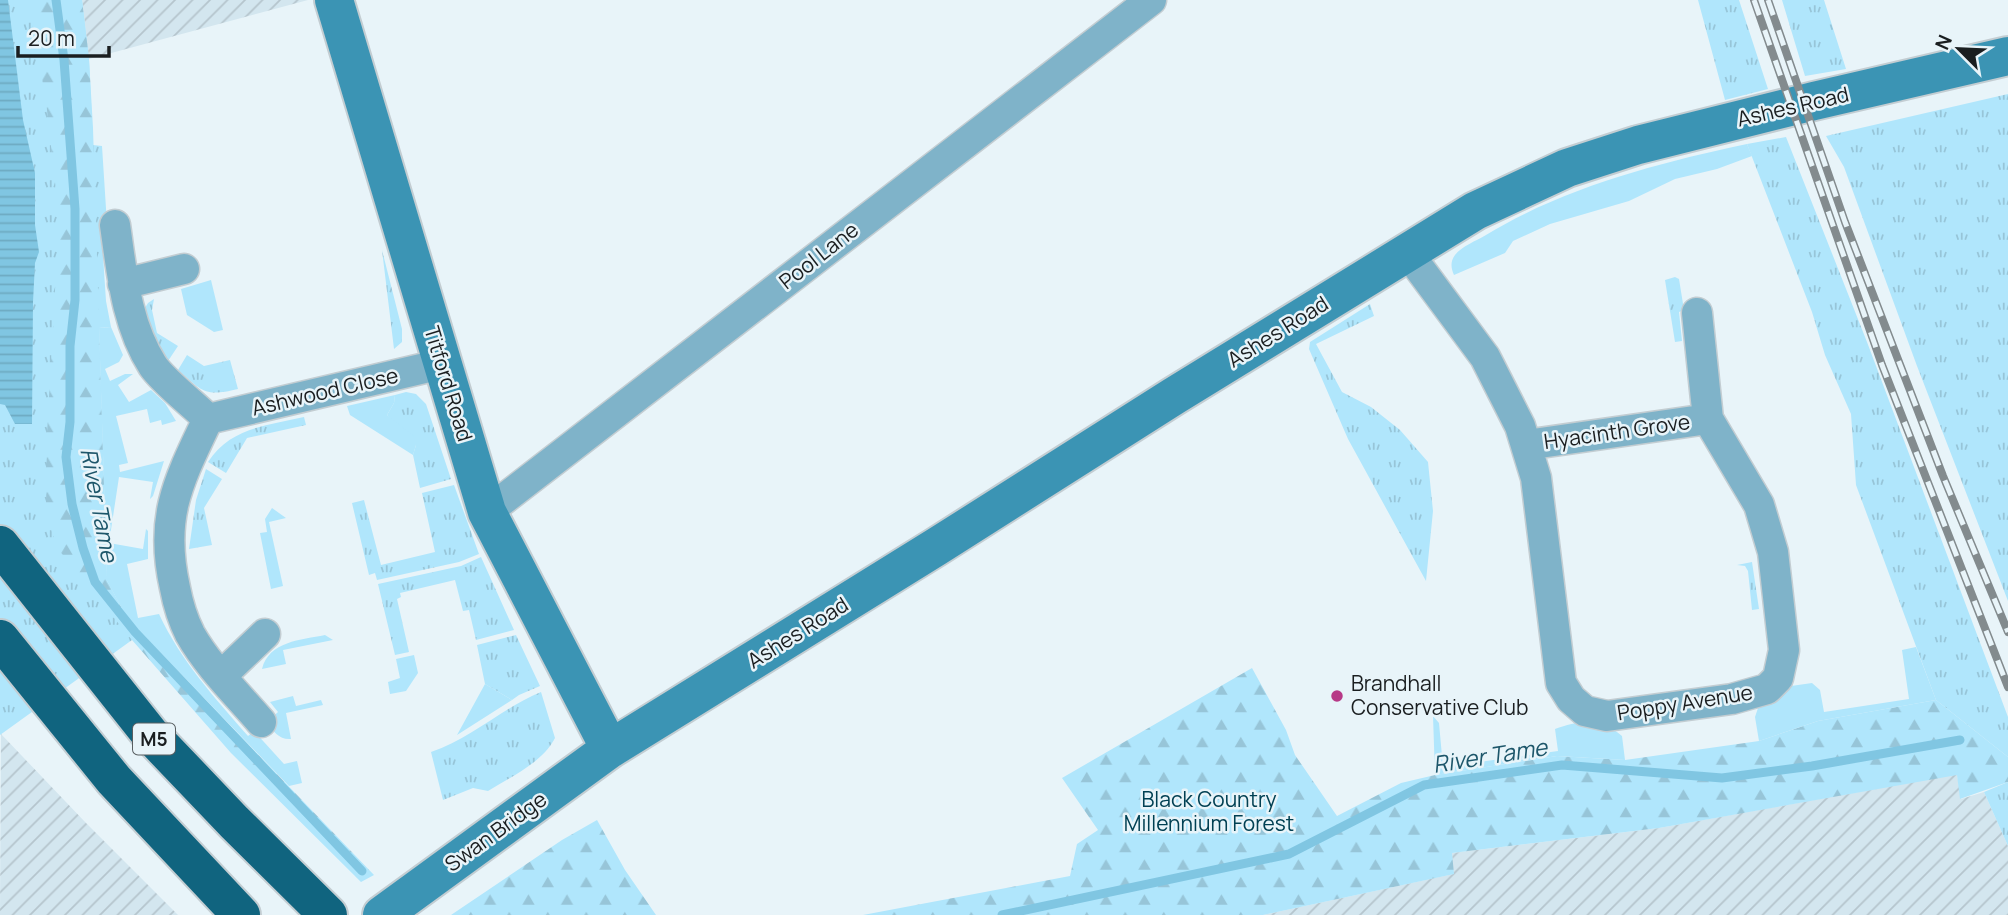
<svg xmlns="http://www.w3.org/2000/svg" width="2008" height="915" viewBox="0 0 2008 915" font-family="Manrope,sans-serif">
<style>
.industrial{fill:url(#industrial-furrows)}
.grass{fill:url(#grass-tufts)}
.forest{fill:url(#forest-firs)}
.garden{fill:#b0e6fc}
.water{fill:url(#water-rules)}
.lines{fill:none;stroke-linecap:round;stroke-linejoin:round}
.stream{stroke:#80c6e2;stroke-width:9}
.street-casing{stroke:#c3cdd2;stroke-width:33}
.secondary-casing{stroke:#c3cdd2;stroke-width:42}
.highway-casing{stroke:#c3cdd2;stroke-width:42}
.street{stroke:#7fb3c9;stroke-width:30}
.secondary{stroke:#3b94b4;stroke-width:38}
.highway{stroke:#10647f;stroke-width:38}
.rail-casing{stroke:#838b8e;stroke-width:8}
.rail{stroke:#e8f4f9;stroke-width:5;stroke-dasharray:16;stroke-linecap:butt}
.poi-dot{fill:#b73987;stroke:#e8f4f9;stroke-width:2.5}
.labels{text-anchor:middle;stroke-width:5;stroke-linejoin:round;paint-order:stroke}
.shield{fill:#e8f4f9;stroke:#585e61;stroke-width:2}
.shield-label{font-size:19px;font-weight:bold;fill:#1a1e20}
.street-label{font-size:21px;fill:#1a1e20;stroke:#e8f4f9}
.poi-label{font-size:21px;fill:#1a1e20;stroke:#e8f4f9;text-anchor:start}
.park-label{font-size:21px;fill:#004053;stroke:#e8f4f9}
.water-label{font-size:23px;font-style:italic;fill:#1d566a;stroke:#e8f4f9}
</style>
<defs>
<pattern id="industrial-furrows" width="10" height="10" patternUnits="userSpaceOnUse" patternTransform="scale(1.75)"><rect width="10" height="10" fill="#d3e6ef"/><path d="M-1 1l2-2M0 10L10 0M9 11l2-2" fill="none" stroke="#b5c5cd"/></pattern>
<pattern id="grass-tufts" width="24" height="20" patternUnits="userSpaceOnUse" patternTransform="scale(1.75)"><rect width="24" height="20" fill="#b0e6fc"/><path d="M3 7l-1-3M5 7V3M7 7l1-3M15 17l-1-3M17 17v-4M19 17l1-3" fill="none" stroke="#97c5d8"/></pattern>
<pattern id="forest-firs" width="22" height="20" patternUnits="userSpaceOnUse" patternTransform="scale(1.75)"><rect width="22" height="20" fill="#b0e6fc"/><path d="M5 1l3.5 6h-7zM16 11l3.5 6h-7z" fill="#97c5d8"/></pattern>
<pattern id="water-rules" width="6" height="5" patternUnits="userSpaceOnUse" patternTransform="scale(1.75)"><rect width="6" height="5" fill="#80c6e2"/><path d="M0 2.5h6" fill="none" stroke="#6eaac2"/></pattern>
</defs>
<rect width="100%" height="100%" fill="#e8f4f9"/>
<!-- industrial -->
<path class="industrial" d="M82 0H308L89 59Z
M1 734 86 823 178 915H0Z
M1957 774 1961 799 1984 792 2008 846V915H1263L1453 874 1452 853 1659 828Z"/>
<!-- grass -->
<path class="grass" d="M0 0H82L89 59 93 145 102 146 107 224 101 225 106 301 111 327 99 328 107 581 127 618 140 631 132 640 0 735Z
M1698 0H1739L1768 89 1725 100Z
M1782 0H1824L1846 69 1805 76Z
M2008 94V601L1917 366 1844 167 1826 136Z
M1786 137 1867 342 2008 717V757L1936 700 1856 485 1851 414 1825 355 1812 312 1747 144Z
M382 250 402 329V342L394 349Z
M1675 277 1679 279 1684 310 1679 312 1682 341 1675 342 1665 280Z
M154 299 152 310 157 333 178 346 168 361 155 346 143 311 148 303Z
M1370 304 1374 316 1316 344 1342 392 1371 407 1400 430 1428 462 1433 511 1426 581 1348 439 1309 349 1310 342Z
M187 355 204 366 230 360 238 389C205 397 203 392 178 370Z
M406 392 416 394 426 404 451 479 420 488 413 455 416 445 387 415 394 403 395 395Z
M304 417 306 425 247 438 226 473 208 462C231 427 266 426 304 417Z
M206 469 222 479 204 508 212 545 189 549 196 500Z
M454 485 479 554 459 562 377 580 375 573 369 575 352 503 364 500 381 565 435 552 422 493Z
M481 557 514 630 476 640 469 610 463 611 455 580 400 593 401 597 397 599 409 652 395 655 378 584 461 566Z
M1752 562 1759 609 1752 610 1748 571 1745 566 1737 565Z
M516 635 540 686 519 695 512 700 485 684 477 645Z
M541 692 555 738C542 763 512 776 488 791L473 788 443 800 431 752C471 739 502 708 541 692Z
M2008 782V846L1984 792Z"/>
<!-- forest -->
<path class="forest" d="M28 0H82L89 59 93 128 107 581 127 618 374 875 361 882 231 753 132 640 58 549 46 515 47 434 59 218 46 101Z
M1252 668 1286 730 1295 755 1337 816 1401 783 1435 775 1557 756 1625 760 1759 741 1818 721 1936 700 2008 757V782L1960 799 1957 775 1659 828 1452 853 1454 874 1263 915H863L1070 876 1077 844 1098 830 1062 778Z
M597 820 625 870 656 915H451L562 840Z"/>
<!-- garden -->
<path class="garden" d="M1747 144 1752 156 1717 169 1675 179 1629 201 1550 224 1513 241 1505 253 1454 275C1451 268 1450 262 1455 255 1462 246 1476 241 1486 235 1565 187 1658 163 1747 144Z
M211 280 223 330 214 332 187 315 181 289Z
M111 327 123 355 119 362 105 369 110 381 125 374H133L118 385 129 402 151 390 165 403 176 421 162 425 161 420 150 423 147 409 116 416 128 463 119 465 120 472 164 461 153 496 150 499 153 482 119 477 109 543 143 549 146 529 148 531V559L127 564 138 618 159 614C181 661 214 697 248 736L254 731 284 764 297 761 302 783 289 786 127 618 107 581 99 328Z
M395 395 394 403 387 415 415 437 416 445 413 455 350 415 347 406Z
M272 508 286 518 269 522 283 586 271 589 260 533 267 532 265 519Z
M325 635 333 640 283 650 286 664 262 669C269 641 301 640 325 635Z
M1916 647 1936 700 1818 721 1759 741 1755 717 1758 708 1770 704 1791 686 1812 683 1820 690 1824 712 1909 699 1902 650Z
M414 655 418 673 406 691 390 694 388 682 400 678 396 659Z
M485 684 512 700 457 735Z
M293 696 296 706 321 700 323 705 286 713 291 739C279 740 274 731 266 723L278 712 270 702Z
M1433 716 1439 723 1443 767 1558 751 1555 729C1580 720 1601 718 1622 736L1625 760 1557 756 1435 775Z"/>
<!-- water -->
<path class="water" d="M0 0H8L23 120 35 173V225L39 252 35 263 33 302 32 424H15L5 405 0 404Z"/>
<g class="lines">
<!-- stream -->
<path class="stream" d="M56 0 64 60 75 209V300L70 346V422L66 457 72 504 83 548 95 582 135 632 362 871
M1002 915 1289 854 1424 785 1562 765 1722 778 1812 766 1960 740"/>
<defs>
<path id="street" d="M115 225C122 273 126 324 153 366 164 382 193 404 208 419
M1408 253 1485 357 1520 426 1536 478 1561 683 1571 699 1585 711 1607 716 1732 699 1767 689 1778 678 1784 650 1773 552 1759 505 1708 419 1697 313
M123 284 184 269
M208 419C178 482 159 517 175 588 178 604 183 620 190 634 208 666 237 694 261 722
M208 419 442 364
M1526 445 1708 419
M487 512 1151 0
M221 676 265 634"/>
<path id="secondary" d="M334 0 487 512 610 749
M382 915 610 749 936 547 1174 396 1475 211 1567 168 1638 145 1814 101 2008 56"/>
<path id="highway" d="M0 545 150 734 234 822 328 915
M0 639 114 780 241 915"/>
</defs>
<!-- street casing -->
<use href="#street" class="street-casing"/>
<!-- secondary casing -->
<use href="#secondary" class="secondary-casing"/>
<!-- highway casing -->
<use href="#highway" class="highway-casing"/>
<!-- street -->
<use href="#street" class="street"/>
<!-- secondary -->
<use href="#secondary" class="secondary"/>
<!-- highway -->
<use href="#highway" class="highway"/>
<defs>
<path id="rail" d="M1754 0 1882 365 2008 687
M1768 0 1845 222 1943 476 2008 632"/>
</defs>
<!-- rail casing -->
<use href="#rail" class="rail-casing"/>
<!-- rail -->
<use href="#rail" class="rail"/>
</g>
<!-- markers -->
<circle class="poi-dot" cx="1337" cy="696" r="7"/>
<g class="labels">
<!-- shield labels -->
<rect class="shield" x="133" y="723.5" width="42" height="31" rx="5"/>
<g class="shield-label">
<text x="154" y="746">M5</text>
</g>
<!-- street labels -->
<g class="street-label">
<text transform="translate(1793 107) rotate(-13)" y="7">Ashes Road</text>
<text transform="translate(819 256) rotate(-38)" y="7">Pool Lane</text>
<text transform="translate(1278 332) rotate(-32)" y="7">Ashes Road</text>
<text transform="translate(448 384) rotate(73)" y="7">Titford Road</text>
<text transform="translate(325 392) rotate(-13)" y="7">Ashwood Close</text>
<text transform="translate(1617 432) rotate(-8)" y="7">Hyacinth Grove</text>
<text transform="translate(798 633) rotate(-32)" y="7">Ashes Road</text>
<text transform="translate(1685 703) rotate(-9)" y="7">Poppy Avenue</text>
<text transform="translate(496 832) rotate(-36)" y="7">Swan Bridge</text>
</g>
<!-- poi labels -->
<g class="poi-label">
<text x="1351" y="691">Brandhall<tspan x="1351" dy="24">Conservative Club</tspan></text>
</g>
<!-- park labels -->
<g class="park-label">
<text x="1209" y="807">Black Country<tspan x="1209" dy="24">Millennium Forest</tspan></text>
</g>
<!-- water labels -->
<g class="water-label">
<text transform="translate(99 505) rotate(79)" y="8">River Tame</text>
<text transform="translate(1490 756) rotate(-9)" y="8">River Tame</text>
</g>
</g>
<!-- north arrow -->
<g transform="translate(1959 49) rotate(294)" stroke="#e8f4f9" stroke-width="5" paint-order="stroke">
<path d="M0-5L12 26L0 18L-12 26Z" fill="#1a1e20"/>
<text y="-10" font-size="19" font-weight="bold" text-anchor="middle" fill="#1a1e20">N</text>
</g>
<!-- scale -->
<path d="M18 46v10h91v-10" fill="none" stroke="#1a1e20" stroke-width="3.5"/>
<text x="28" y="46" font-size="21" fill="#1a1e20" stroke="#e8f4f9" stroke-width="5" paint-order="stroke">20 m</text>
</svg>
